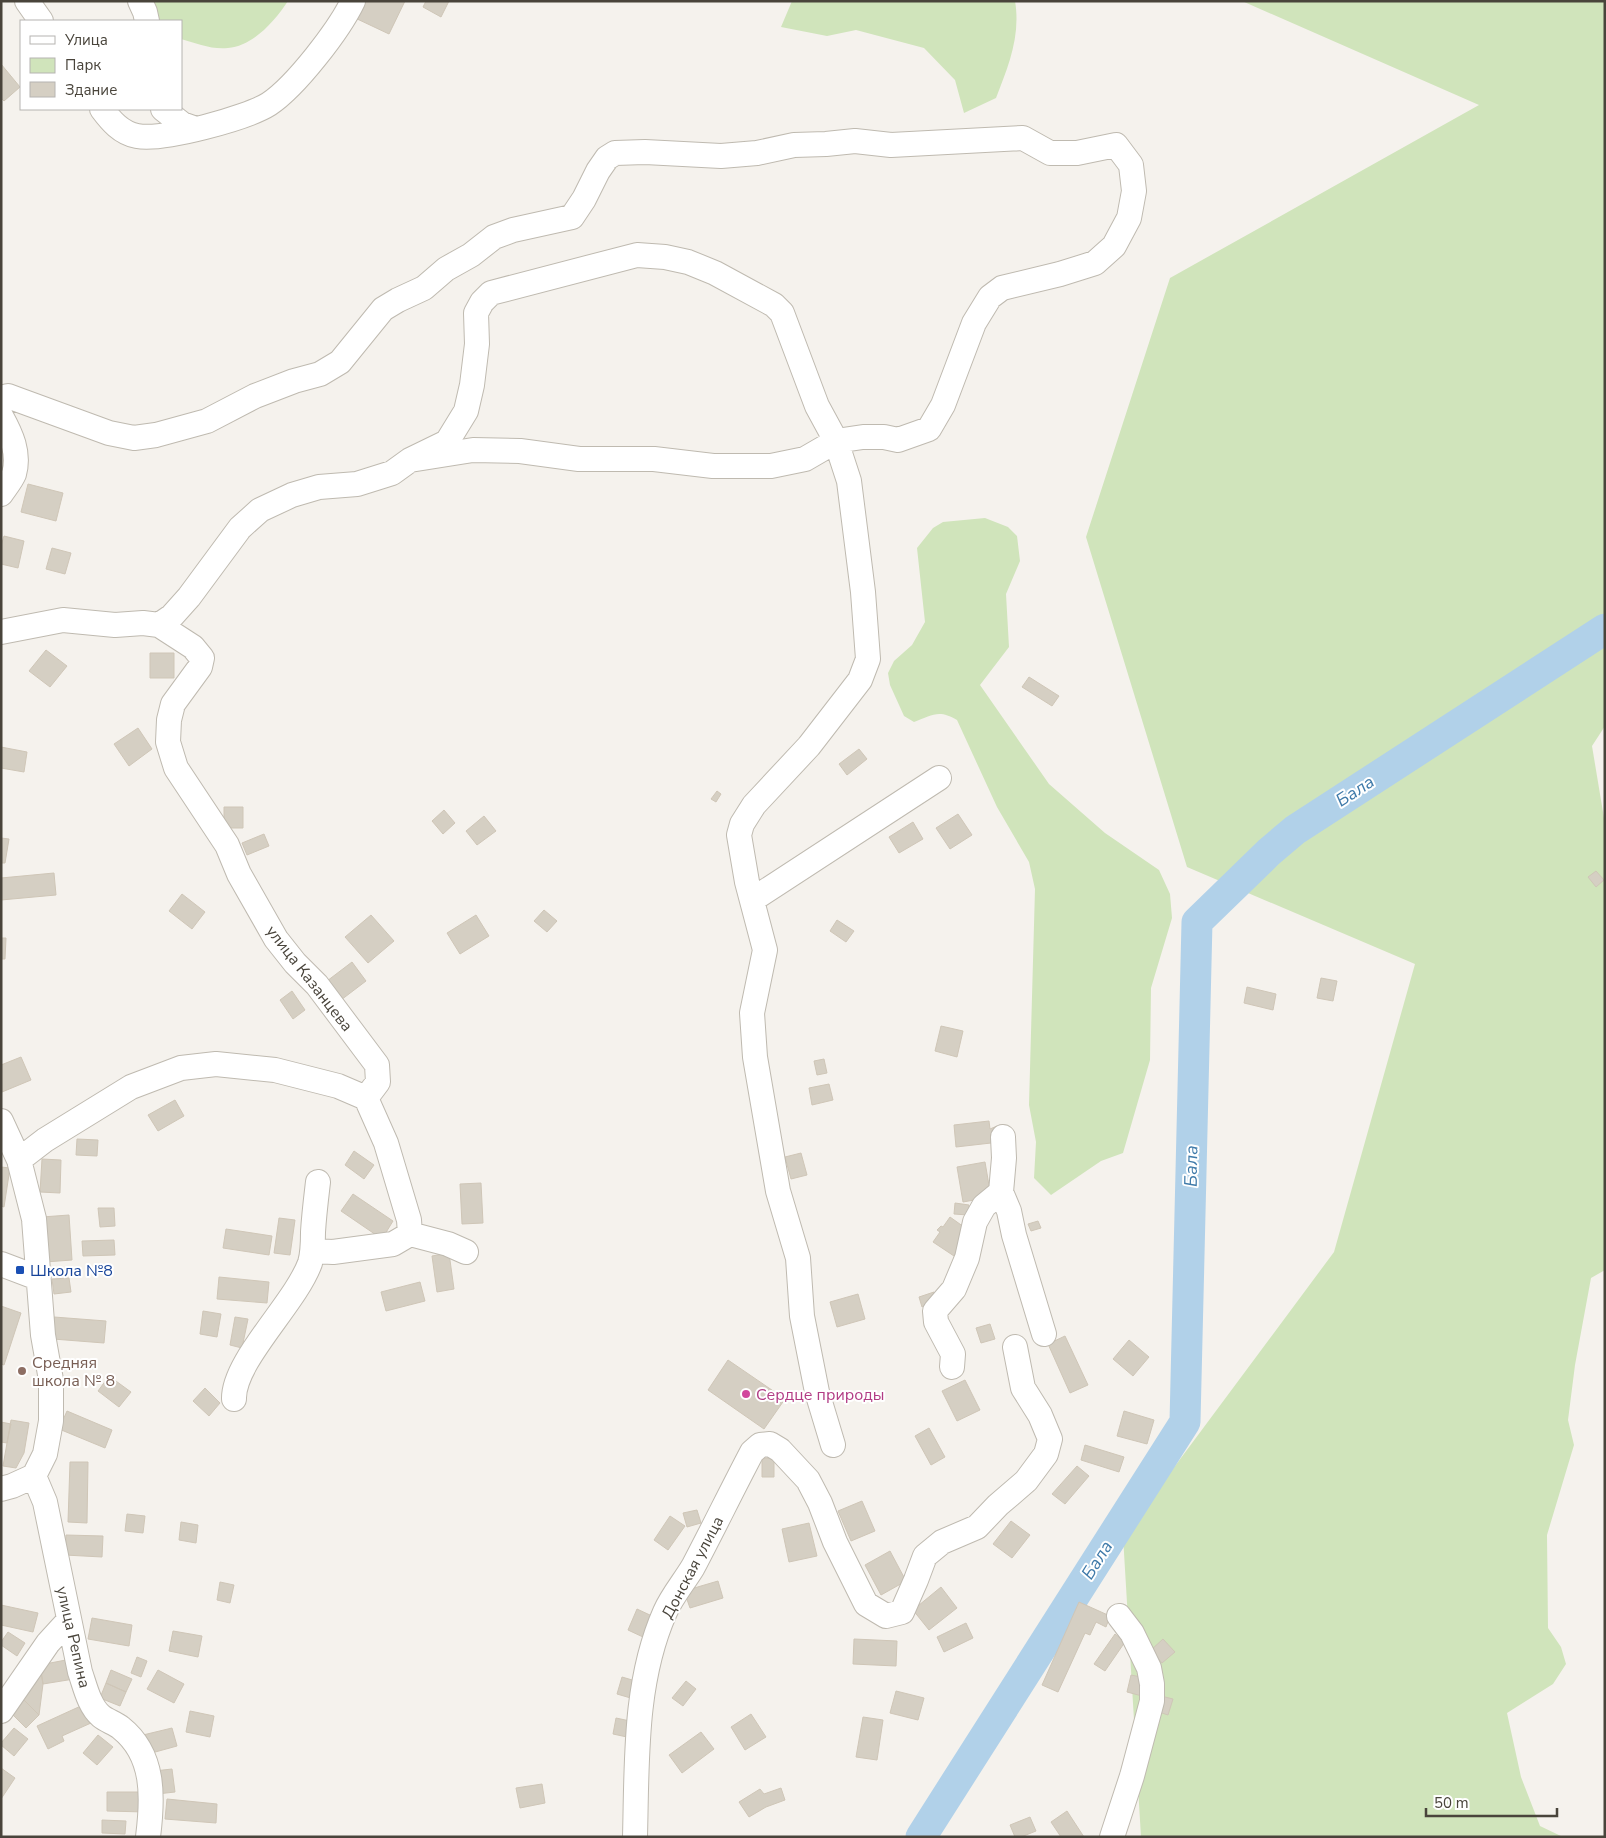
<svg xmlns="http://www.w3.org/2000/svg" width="1606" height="1838" viewBox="0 0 1606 1838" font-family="'Nunito Sans',sans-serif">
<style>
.green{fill:#d0e4bb}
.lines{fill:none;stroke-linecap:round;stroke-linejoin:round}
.river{stroke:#b1d1e9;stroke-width:31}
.building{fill:#d5cfc3;stroke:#cfc6b7}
.minor-casing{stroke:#bfbab0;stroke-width:26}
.minor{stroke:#fff;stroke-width:24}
.transit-dot{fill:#1a4fb4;stroke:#fff;stroke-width:2}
.education-dot{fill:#8d6e63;stroke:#fff;stroke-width:2}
.hotel-dot{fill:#d1479c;stroke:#fff;stroke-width:2}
.labels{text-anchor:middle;stroke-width:4;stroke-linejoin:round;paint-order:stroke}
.street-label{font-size:16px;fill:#49443b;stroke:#fff}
.transit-label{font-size:16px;fill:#164399;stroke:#fff;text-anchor:start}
.education-label{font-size:16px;fill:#785e54;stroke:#fff;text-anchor:start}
.hotel-label{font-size:16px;fill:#b23c85;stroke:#fff;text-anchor:start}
.water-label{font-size:18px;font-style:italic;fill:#3f7aa9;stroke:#fff}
</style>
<rect width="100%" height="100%" fill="#f5f2ed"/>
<!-- green -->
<path class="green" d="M145 1H288C275 21 253 46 228 48 212 50 196 43 181 39V21H152Z
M792 1H1015C1021 36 1008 67 996 98L964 113 955 80 924 48 856 30 827 36 781 27Z
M1242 1H1605V726L1592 746 1605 824V1270L1591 1278 1575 1365 1568 1420 1574 1445 1547 1535 1548 1628 1561 1647 1566 1664 1553 1684 1507 1713 1521 1777 1540 1826 1563 1837H1141L1123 1536 1334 1252 1415 964 1187 867 1086 537 1170 278 1479 105Z
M985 518 1008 527 1017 536 1020 561 1006 594 1009 647 980 685 1049 784 1105 833 1159 870 1170 894 1172 918 1151 988 1150 1060 1123 1153 1101 1161 1051 1195 1034 1178 1036 1142 1029 1105 1035 889 1029 862 997 807 957 720C939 709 932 715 914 722L904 716 890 685 888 673 894 661 912 645 925 622 917 548 933 528 943 522Z"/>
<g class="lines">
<!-- river -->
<path class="river" d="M921 1837 1185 1422 1197 922 1269 852 1295 830 1605 629"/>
</g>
<!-- building -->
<path class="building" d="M360 1H405L389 34 353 17Z
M426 1H449L441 17 423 7Z
M1 64 20 87 4 101 1 98Z
M28 484 63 493 56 521 21 512Z
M4 536 24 541 18 568 1 564V546Z
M52 548 71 553 65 574 46 569Z
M46 650 67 666 50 687 29 671Z
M150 653H174V678H150Z
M1029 677 1059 696 1052 706 1022 687Z
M138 728 152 749 129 766 114 744Z
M1 747 27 752 24 772 1 768Z
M859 749 867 759 847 775 839 764Z
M717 791 721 794 716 802 711 799Z
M224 807H243V828H224Z
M444 810 455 823 443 834 432 821Z
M958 814 972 835 950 849 936 828Z
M484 816 496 831 477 845 466 831Z
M913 822 923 839 899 853 889 837Z
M264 834 269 846 247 855 242 843Z
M1 838 9 839 5 863H1Z
M1596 871 1604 880 1596 887 1588 877Z
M54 873 56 895 1 900V878Z
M182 894 205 912 192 929 169 911Z
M544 910 557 921 547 932 534 921Z
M371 915 394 941 368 963 345 937Z
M476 915 489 936 460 954 447 933Z
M837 920 854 931 846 942 830 931Z
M1 938H6L5 959H1Z
M352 962 366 981 341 1000 327 981Z
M1321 978 1337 981 1333 1001 1317 998Z
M1247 987 1276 994 1273 1010 1244 1003Z
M292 991 305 1010 293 1019 280 1000Z
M941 1026 963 1031 957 1057 935 1051Z
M21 1057 31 1080 2 1092 1 1065Z
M824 1059 827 1073 817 1075 814 1061Z
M829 1084 833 1100 812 1105 809 1088Z
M175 1100 184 1116 158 1131 148 1115Z
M989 1121 990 1129 997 1126 1000 1135 991 1138V1143L956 1147 954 1125Z
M77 1139 98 1140 97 1156 76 1155Z
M354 1151 374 1165 364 1179 345 1165Z
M801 1153 807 1175 791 1179 785 1157Z
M42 1159 61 1160 60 1193 40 1192Z
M985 1162 991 1197 963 1202 957 1167Z
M1 1167 10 1168 4 1207 1 1206Z
M481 1183 483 1223 462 1224 460 1184Z
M353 1194 393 1221 382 1239 341 1211Z
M955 1203 969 1205 968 1215 954 1214Z
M98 1208H114L115 1226 100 1227Z
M69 1215 72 1260 45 1262 42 1217Z
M950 1217 971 1232 954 1256 933 1242 940 1232 937 1230 941 1226 943 1227Z
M279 1218 295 1220 290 1255 274 1253Z
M1038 1221 1041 1228 1031 1231 1028 1224Z
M226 1229 272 1236 269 1255 223 1248Z
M114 1240 115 1255 83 1256 82 1241Z
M449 1253 454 1289 437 1292 432 1256Z
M219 1277 269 1282 267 1303 217 1299Z
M69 1278 71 1292 54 1294 52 1279Z
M420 1282 425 1301 386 1311 381 1292Z
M934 1292 937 1302 922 1307 919 1297Z
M858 1294 865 1319 837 1327 830 1302Z
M1 1306 21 1313 4 1365 1 1364Z
M203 1311 221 1314 217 1337 200 1334Z
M54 1317 106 1321 104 1343 53 1339Z
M235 1317 248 1319 242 1348 230 1345Z
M990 1324 995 1339 981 1343 976 1328Z
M1065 1336 1088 1385 1070 1393 1048 1344Z
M1129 1340 1149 1357 1133 1376 1113 1359Z
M728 1360 785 1399 764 1429 708 1390Z
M109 1376 131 1392 119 1407 98 1391Z
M965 1380 980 1410 957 1421 942 1391Z
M205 1388 220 1403 209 1416 193 1401Z
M67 1411 112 1430 105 1448 59 1429Z
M1124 1411 1154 1420 1147 1444 1117 1436Z
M11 1420 29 1423 24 1453 16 1468 3 1466Z
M1 1422 11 1424 7 1443 1 1442Z
M929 1428 945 1457 931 1465 915 1436Z
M1085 1445 1124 1457 1119 1472 1081 1460Z
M762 1458H774V1477H762Z
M70 1462H88L87 1523 68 1522Z
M1077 1466 1089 1476 1065 1504 1052 1494Z
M862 1501 875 1531 851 1541 838 1511Z
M697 1510 701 1523 687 1527 683 1513Z
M127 1514 145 1516 143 1533 125 1531Z
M670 1516 685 1526 668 1550 654 1540Z
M1011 1521 1030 1535 1012 1558 993 1544Z
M181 1522 198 1525 196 1543 179 1540Z
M809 1523 817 1556 789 1562 782 1529Z
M66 1535 103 1536 102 1557 65 1555Z
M890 1551 906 1581 881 1595 865 1565Z
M718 1581 723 1598 690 1608 684 1591Z
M220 1582 234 1585 230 1603 217 1600Z
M941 1587 957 1608 929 1630 913 1610Z
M1079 1602 1110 1616 1106 1627 1096 1622 1090 1635 1085 1633 1058 1692 1042 1685Z
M1 1605 38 1613 33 1632 1 1625Z
M637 1609 652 1616 643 1637 628 1630Z
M92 1618 132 1625 129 1646 88 1639Z
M966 1623 973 1638 944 1652 937 1637Z
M173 1631 202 1636 198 1657 169 1651Z
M8 1632 25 1643 17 1656 1 1645V1642Z
M1115 1634 1125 1642 1105 1671 1094 1664Z
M854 1639 897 1641 896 1666 853 1664Z
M1163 1639 1175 1652 1162 1663 1151 1650Z
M137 1657 147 1661 141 1677 131 1673Z
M71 1659 74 1679 43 1684 40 1665Z
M40 1665 43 1684 39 1715 23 1699Z
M111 1670 132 1679 126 1692 106 1683Z
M158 1670 184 1684 174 1703 147 1689Z
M1131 1675 1146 1678 1142 1696 1127 1692Z
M622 1677 639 1682 634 1699 617 1694Z
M686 1681 696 1689 683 1706 672 1698Z
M106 1683 126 1692 120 1706 100 1698Z
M896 1691 924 1698 918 1720 890 1713Z
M1161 1696 1173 1699 1168 1715 1156 1711Z
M23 1699 39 1715 26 1728 10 1712Z
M83 1705 91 1723 62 1736 64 1741 48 1749 37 1726Z
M190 1711 214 1716 210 1737 186 1732Z
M751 1714 766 1737 745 1750 731 1727Z
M863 1717 883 1720 877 1760 856 1757Z
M616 1718 630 1721 627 1737 613 1734Z
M14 1728 28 1739 14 1756 1 1745V1743Z
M172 1728 177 1746 148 1754 143 1735Z
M701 1732 714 1749 682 1773 669 1755Z
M98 1735 113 1747 97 1765 83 1753Z
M1 1768 15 1778 1 1799Z
M172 1769 175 1792 157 1794 154 1771Z
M542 1784 545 1803 520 1808 516 1788Z
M781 1788 785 1800 766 1807 749 1817 739 1802 760 1789 764 1794Z
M107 1792H144L145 1812 107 1811Z
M167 1799 217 1804 216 1823 165 1819Z
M1067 1811 1084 1837H1061L1051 1822Z
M1030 1817 1036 1831 1021 1837H1015L1010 1825Z
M102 1820 126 1821 125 1834 102 1833Z"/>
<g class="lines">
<defs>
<path id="minor" d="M27 1 41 21
M140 1 145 12 147 21
M102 109C111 121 121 133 137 136 163 141 247 118 269 104 296 86 339 30 353 1
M163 109 182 124 196 129
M1 398 8 396 16 399 109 433 134 438 156 435 207 421 255 396 294 381 320 374 340 362 383 309 398 300 424 288 446 269 471 255 494 237 513 230 572 217 584 199 598 171 607 158 615 153 645 152 721 156 757 153 794 145 826 144 855 141 891 145 1023 138 1050 153H1077L1116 145 1131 165 1134 191 1129 218 1114 246 1095 263 1060 274 1002 288 990 297 974 323 943 405 929 429 898 440 884 437H863L836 441 805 459 771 466H713L654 459H579L520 451 473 450 410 460
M1 416C11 434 20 453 14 474 11 481 5 488 1 494
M159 625 172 616 189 597 240 528 260 510 292 495 319 487 357 484 392 473 410 460 447 442 466 411 472 385 477 344 476 313 482 302 491 293 637 255 665 257 688 262 715 273 774 305 782 313 817 406 836 441 849 481 863 592 868 659 860 680 809 746 754 805 742 824 739 835 747 882 765 950 752 1013 755 1057 778 1191 798 1258 802 1316 817 1392 833 1445
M1 632 63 620 115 625 143 623 159 625 193 647 202 658 200 667 173 704 169 720 168 742 176 768 227 845 239 874 276 939 295 963 317 985 377 1065 378 1082 366 1098
M752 900 939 778
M366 1098 386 1143 409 1220 410 1234
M1 1121 19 1160 34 1219 43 1335 51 1380V1421L45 1454 34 1476 12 1486 1 1489
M19 1160 45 1140 131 1087 181 1068 216 1064 275 1070 338 1086 366 1098
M1001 1192 1009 1211 1014 1235 1044 1334
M313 1251 333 1252 393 1244 410 1234 448 1244 466 1252
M1 1264 38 1278
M952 1367 953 1354 936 1322 935 1311 954 1289 967 1258 975 1222 984 1206 1001 1192 1004 1158 1003 1137
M234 1399C233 1361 295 1304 310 1263 313 1253 313 1242 313 1232 314 1215 316 1199 318 1182
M34 1476 45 1502 80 1672C85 1686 89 1706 101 1716 107 1721 115 1723 121 1728 155 1755 153 1798 148 1837
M1 1711 48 1643 69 1620
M635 1837C637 1762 634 1682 665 1612 672 1596 684 1582 693 1567 713 1529 732 1490 752 1452L760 1445 770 1444 780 1450 808 1480 820 1503 835 1542 866 1604 886 1616 902 1612 916 1580 925 1556 942 1542 977 1527 998 1505 1026 1481 1046 1454 1050 1439 1040 1415 1023 1388 1015 1347
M1112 1837 1132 1776 1152 1701V1684L1149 1668 1132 1633 1119 1616"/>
</defs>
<!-- minor casing -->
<use href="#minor" class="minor-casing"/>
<!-- minor -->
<use href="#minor" class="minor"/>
</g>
<!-- markers -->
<rect class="transit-dot" x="15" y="1265" width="10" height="10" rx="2.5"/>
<circle class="education-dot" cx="22" cy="1371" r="5"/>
<circle class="hotel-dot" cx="746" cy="1394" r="5"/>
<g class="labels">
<!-- street labels -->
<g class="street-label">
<text transform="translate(310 978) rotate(52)" y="6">улица Казанцева</text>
<text transform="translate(692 1567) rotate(-62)" y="6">Донская улица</text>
<text transform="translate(74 1637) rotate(77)" y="6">улица Репина</text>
</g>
<!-- transit labels -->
<g class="transit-label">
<text x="30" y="1276">Школа №8</text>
</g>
<!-- education labels -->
<g class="education-label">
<text x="32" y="1368">Средняя<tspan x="32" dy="18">школа № 8</tspan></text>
</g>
<!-- hotel labels -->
<g class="hotel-label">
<text x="756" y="1400">Сердце природы</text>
</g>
<!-- water labels -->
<g class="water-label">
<text transform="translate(1355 791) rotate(-33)" y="6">Бала</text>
<text transform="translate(1191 1166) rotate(-89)" y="6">Бала</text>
<text transform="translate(1097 1560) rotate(-58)" y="6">Бала</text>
</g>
</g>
<!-- border -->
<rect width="1606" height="1838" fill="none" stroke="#49443b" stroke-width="5"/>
<!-- legend -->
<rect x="20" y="20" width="162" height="90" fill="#ffffff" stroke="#b6b4b1"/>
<rect x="30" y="36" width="25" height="8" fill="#ffffff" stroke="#b6b4b1"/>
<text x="65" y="45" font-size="15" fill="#49443b">Улица</text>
<rect x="30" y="58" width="25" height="15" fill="#d0e4bb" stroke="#b6b4b1"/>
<text x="65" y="70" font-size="15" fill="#49443b">Парк</text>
<rect x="30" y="82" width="25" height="15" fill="#d5cfc3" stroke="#b6b4b1"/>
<text x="65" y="95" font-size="15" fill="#49443b">Здание</text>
<!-- scale -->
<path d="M1426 1808v8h131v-8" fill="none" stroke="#49443b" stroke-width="2.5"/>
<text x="1434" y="1808" font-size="15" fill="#49443b" stroke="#ffffff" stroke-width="4" paint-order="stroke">50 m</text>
</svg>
